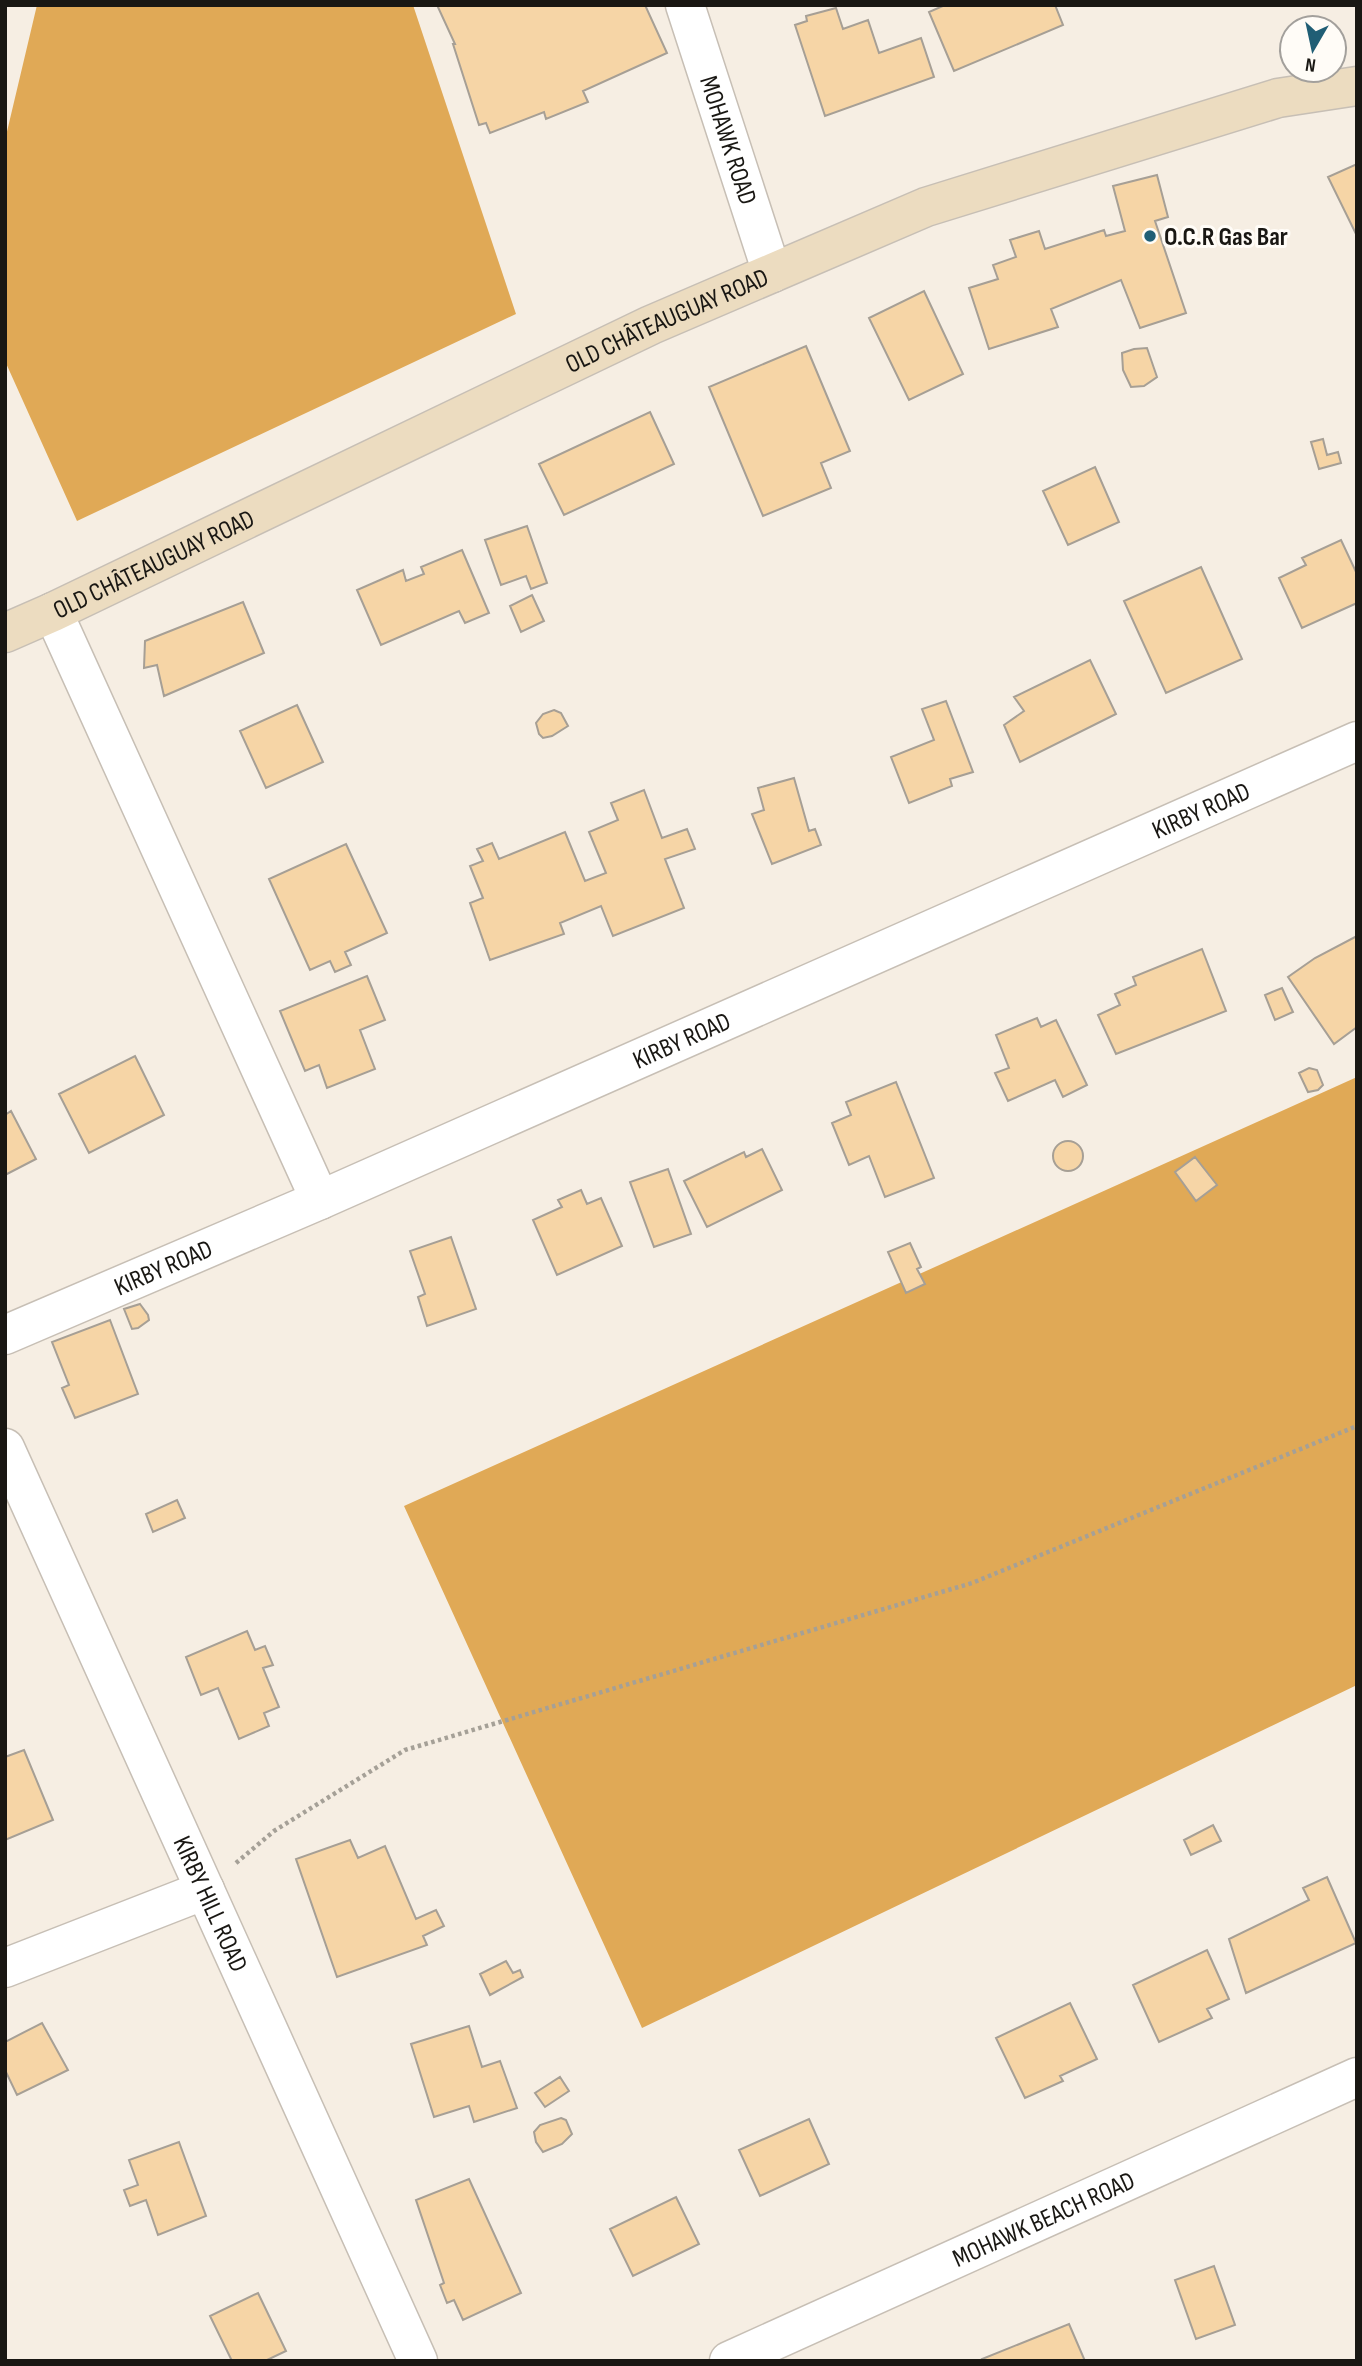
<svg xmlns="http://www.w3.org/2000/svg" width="1362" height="2366" viewBox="0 0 1362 2366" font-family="'Sofia Sans Condensed',sans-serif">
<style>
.forest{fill:#e0a956}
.building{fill:#f6d5a6;stroke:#a69f95;stroke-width:2}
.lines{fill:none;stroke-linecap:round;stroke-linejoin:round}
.street-casing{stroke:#c7bfb5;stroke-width:41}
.secondary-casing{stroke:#c7bfb5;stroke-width:41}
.path{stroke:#a5a097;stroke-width:4.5;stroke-dasharray:3.5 3.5;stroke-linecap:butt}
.street{stroke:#fff;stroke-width:38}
.secondary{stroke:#ecdcc0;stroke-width:38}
.poi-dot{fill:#205e75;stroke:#fffcf7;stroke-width:2.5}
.labels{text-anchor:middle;stroke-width:6;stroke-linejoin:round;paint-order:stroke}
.street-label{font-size:26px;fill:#191713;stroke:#fffcf7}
.poi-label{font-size:26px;font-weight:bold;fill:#191713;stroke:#fffcf7;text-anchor:start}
</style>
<rect width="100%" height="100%" fill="#f6eee3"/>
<!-- forest -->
<path class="forest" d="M37 5H413L516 314 77 521 5 361V140Z
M1357 1077V1685L642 2028 404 1506Z"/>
<!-- building -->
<path class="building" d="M437 5H645L667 53 583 91 588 102 546 119 544 112 490 133 486 123 479 125 453 44H455Z
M945 5H1055L1063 25 954 71 929 12Z
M836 8 843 29 868 20 879 53 921 38 934 77 825 116 795 25 807 21 806 16Z
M1357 164V236L1328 177Z
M1157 175 1168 217 1155 221 1186 313 1140 328 1121 280 1051 309 1058 327 989 349 969 288 998 279 993 265 1016 257 1010 240 1039 231 1045 249 1104 230 1106 236 1125 231 1113 186Z
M924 291 963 374 909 400 869 318Z
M806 346 850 451 821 463 831 488 763 516 709 387Z
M1147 348 1157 377 1144 386 1131 387 1123 370 1122 353 1134 349Z
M650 412 674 464 564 515 539 464Z
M1323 439 1327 455 1338 452 1341 463 1319 469 1311 442Z
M1095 467 1119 522 1068 545 1043 491Z
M527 526 547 583 531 589 526 576 501 585 485 540Z
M1341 540 1357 574V603L1302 628 1279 578 1306 565 1302 558Z
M462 550 489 613 465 623 459 611 381 645 357 590 403 570 406 581 424 574 421 567Z
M1201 567 1242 659 1166 693 1124 601Z
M532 595 544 621 521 632 510 606Z
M243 602 264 653 164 696 157 665 144 668 145 641Z
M1090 660 1116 714 1020 762 1004 725 1024 711 1014 697Z
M946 701 973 772 950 779 952 786 909 803 891 757 934 740 922 709Z
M297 705 323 762 266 788 240 731Z
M554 710 561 713 568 726 552 736 543 738 539 734 536 723 543 714Z
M794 778 809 831 815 829 821 845 772 864 752 814 764 810 758 788Z
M644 790 662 838 687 829 695 849 665 859 684 908 613 936 601 906 560 923 564 934 490 960 470 903 483 898 470 866 483 861 477 849 492 843 499 859 565 832 585 881 606 873 589 832 618 820 611 803Z
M346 844 387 933 345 952 351 965 335 972 330 961 310 970 269 879Z
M1357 936V1027L1334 1044 1288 977 1315 958Z
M1202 949 1226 1011 1116 1054 1098 1015 1120 1005 1115 994 1136 985 1133 977Z
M367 976 385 1020 360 1030 375 1069 327 1088 319 1065 305 1071 280 1011Z
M1282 988 1293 1012 1275 1020 1265 995Z
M1037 1018 1041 1027 1056 1020 1087 1085 1063 1097 1055 1080 1008 1101 995 1073 1009 1068 996 1035Z
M135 1056 164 1115 89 1153 59 1094Z
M1309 1068 1317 1070 1323 1085 1318 1090 1308 1092 1299 1073Z
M896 1082 934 1178 885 1197 869 1156 849 1165 832 1123 851 1115 846 1102Z
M11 1111 36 1159 5 1175V1115Z
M1053 1156a15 15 0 1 1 30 0a15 15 0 1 1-30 0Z
M762 1149 782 1190 707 1227 684 1181 744 1152 746 1157Z
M1195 1157 1217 1185 1196 1201 1175 1172Z
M668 1169 691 1234 654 1247 630 1182Z
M581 1190 587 1204 601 1198 622 1246 557 1275 533 1220 562 1207 558 1200Z
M451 1237 476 1309 427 1326 418 1297 425 1294 410 1251Z
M910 1243 921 1267 917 1269 925 1284 906 1293 888 1252Z
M140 1304 148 1315 149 1320 138 1328 132 1329 124 1309Z
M110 1320 138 1394 75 1418 62 1388 69 1385 52 1342Z
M177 1500 185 1518 153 1532 146 1514Z
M247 1631 255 1650 265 1646 273 1665 263 1668 279 1707 264 1713 269 1726 239 1739 218 1688 201 1695 186 1657Z
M24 1750 53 1820 5 1840V1757Z
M1213 1825 1221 1841 1191 1855 1184 1840Z
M350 1840 358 1858 385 1846 416 1919 436 1910 444 1926 423 1936 427 1945 337 1977 296 1859Z
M1327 1877 1356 1943 1246 1993 1229 1939 1309 1900 1303 1888Z
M1207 1950 1229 1999 1207 2009 1212 2018 1159 2042 1133 1985Z
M506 1961 513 1973 520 1970 523 1977 490 1995 480 1974Z
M1070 2003 1097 2059 1060 2076 1063 2081 1025 2098 996 2038Z
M42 2023 68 2070 17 2095 5 2070V2042Z
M469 2026 482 2067 500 2061 517 2108 474 2122 469 2106 434 2117 411 2044Z
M560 2077 569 2091 545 2107 535 2093Z
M561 2118 566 2120 572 2134 562 2144 543 2152 536 2142 534 2132 540 2125Z
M809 2119 829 2164 760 2196 739 2150Z
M179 2142 206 2216 158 2235 146 2200 130 2206 124 2190 138 2185 129 2160Z
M469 2179 521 2293 463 2320 454 2300 447 2303 440 2285 444 2283 416 2200Z
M676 2197 699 2244 633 2276 610 2229Z
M1214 2266 1235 2325 1196 2339 1175 2280Z
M258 2293 286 2351 265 2361H232L210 2316Z
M1069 2324 1085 2361H983L982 2359Z"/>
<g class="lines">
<defs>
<g id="street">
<path id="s1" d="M685 5 772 273"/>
<path d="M53 612 320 1200"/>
<path id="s2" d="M5 1335 320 1200 1357 741"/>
<path id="s3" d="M5 1448 418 2361"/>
<path d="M5 1968 205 1890"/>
<path id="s4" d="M729 2361 1357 2077"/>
</g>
<g id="secondary">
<path id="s5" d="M5 633 53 612 651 325 926 207 1278 98 1357 86"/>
</g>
</defs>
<!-- street casing -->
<use href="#street" class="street-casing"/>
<!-- secondary casing -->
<use href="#secondary" class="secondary-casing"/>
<!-- path -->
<path class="path" d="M236 1863 274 1831 405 1750 972 1583 1357 1426"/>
<!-- street -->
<use href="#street" class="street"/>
<!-- secondary -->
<use href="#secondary" class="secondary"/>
</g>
<!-- markers -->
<circle class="poi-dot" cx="1150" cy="236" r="7"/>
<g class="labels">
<!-- street labels -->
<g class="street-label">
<text dy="9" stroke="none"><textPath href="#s1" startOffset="142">MOHAWK ROAD</textPath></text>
<text dy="9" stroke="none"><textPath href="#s5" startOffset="732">OLD CHÂTEAUGUAY ROAD</textPath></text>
<text dy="9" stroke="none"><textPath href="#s5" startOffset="164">OLD CHÂTEAUGUAY ROAD</textPath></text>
<text dy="9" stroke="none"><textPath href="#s2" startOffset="1306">KIRBY ROAD</textPath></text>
<text dy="9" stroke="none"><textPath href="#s2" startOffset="738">KIRBY ROAD</textPath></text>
<text dy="9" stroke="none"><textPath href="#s2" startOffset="172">KIRBY ROAD</textPath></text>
<text dy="9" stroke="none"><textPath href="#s3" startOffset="500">KIRBY HILL ROAD</textPath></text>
<text dy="9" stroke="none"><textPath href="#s4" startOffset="345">MOHAWK BEACH ROAD</textPath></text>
</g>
<!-- poi labels -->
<g class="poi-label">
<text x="1164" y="245">O.C.R Gas Bar</text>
</g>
</g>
<!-- border -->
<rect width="1362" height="2366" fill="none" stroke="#191713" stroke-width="14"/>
<!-- north arrow -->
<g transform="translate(1313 49) rotate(189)"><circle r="33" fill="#fffcf7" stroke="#a3a09c" stroke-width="2"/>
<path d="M0-5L12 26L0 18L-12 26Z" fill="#205e75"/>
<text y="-10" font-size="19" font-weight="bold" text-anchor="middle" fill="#191713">N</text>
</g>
</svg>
